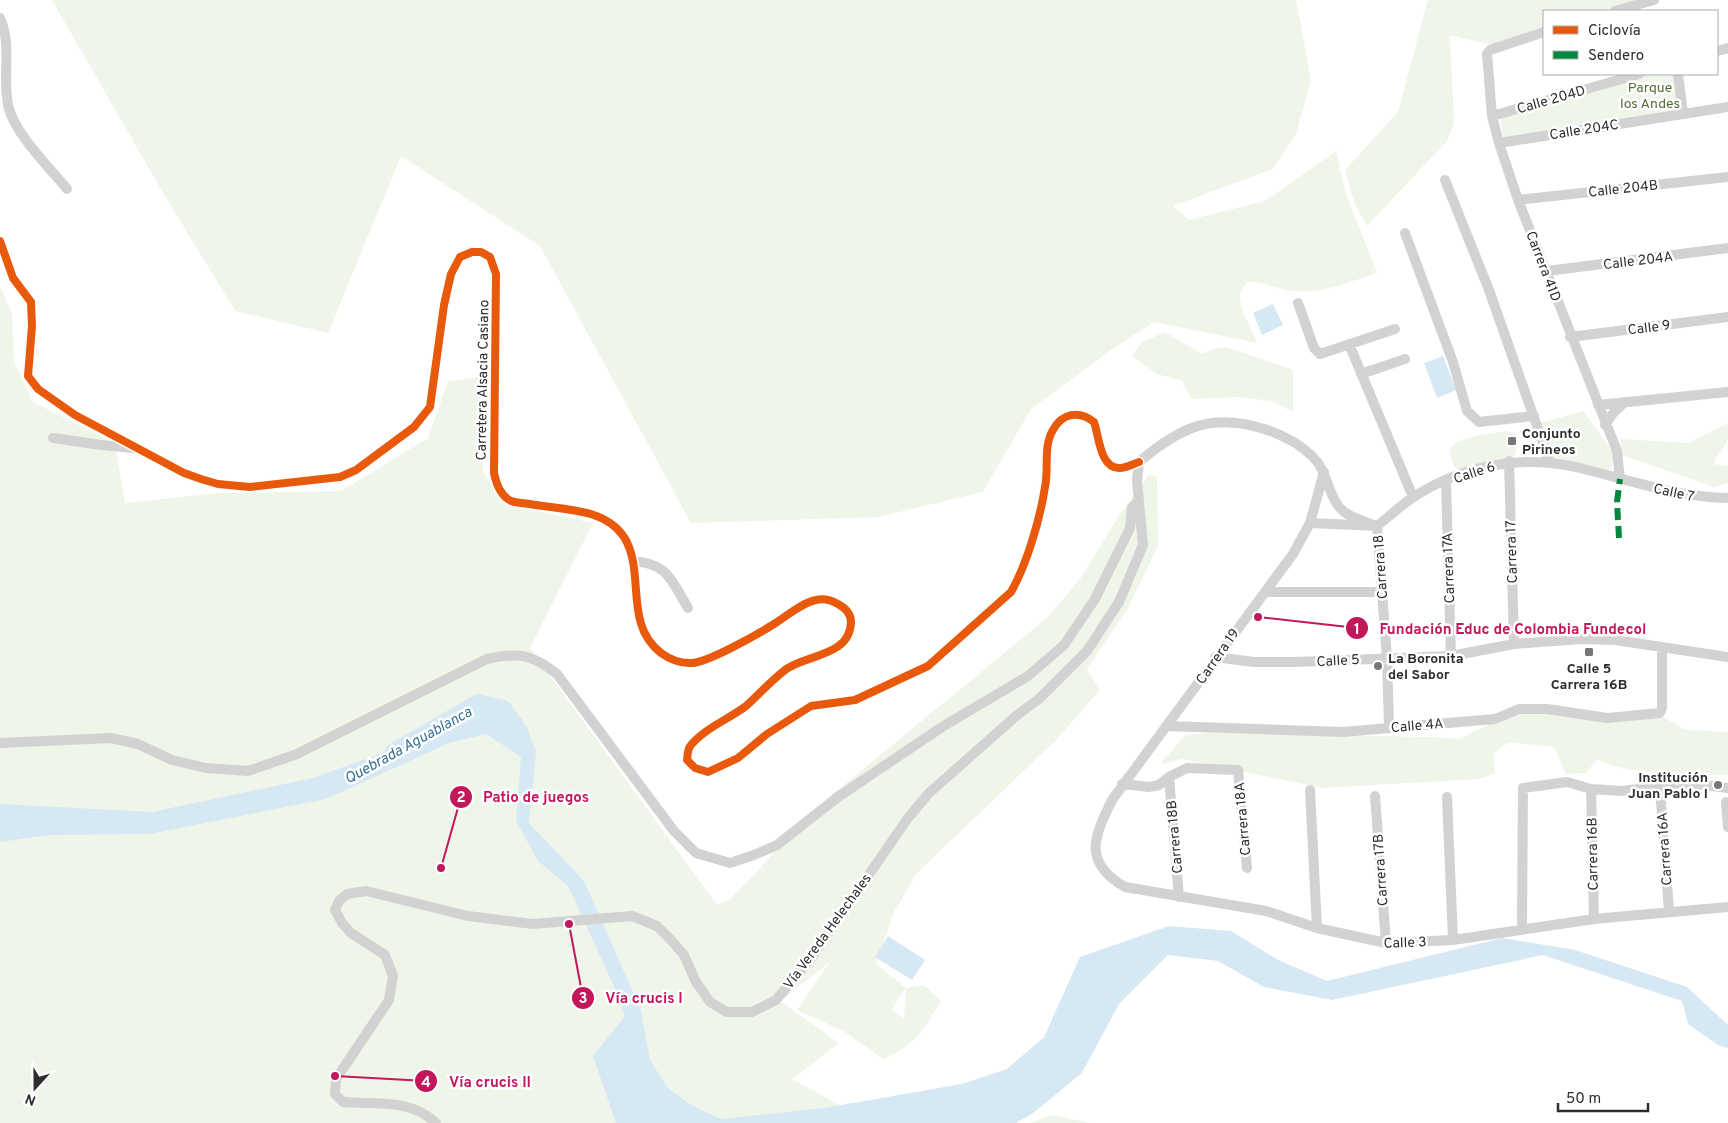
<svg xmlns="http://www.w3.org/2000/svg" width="1728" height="1123" viewBox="0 0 1728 1123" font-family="Overpass,sans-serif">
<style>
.green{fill:#f0f5ea;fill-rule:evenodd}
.water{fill:#d5e8f3}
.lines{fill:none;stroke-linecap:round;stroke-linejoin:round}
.river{stroke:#d5e8f3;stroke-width:21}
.minor{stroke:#d2d2d2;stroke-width:10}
.quiet{stroke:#00873e;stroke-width:6;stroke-dasharray:12 6;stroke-linecap:butt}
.cycleway-casing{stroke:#fff;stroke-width:11}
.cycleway{stroke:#e8590c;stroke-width:8}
.poi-dot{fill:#767676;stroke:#fff;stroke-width:2}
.labels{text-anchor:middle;stroke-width:5;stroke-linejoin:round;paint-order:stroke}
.park-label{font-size:14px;fill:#506d37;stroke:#fff}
.street-label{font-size:14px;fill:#2d2d2d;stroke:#fff}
.poi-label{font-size:14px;font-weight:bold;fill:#2d2d2d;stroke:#fff;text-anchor:start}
.water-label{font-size:15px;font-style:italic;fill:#347096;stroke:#fff}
.leader{fill:none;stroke:#c2185b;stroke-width:2}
.callout-dot{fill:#c2185b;stroke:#fff;stroke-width:2}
.mark-label{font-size:15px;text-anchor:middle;font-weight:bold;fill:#fff}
.callout-label{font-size:15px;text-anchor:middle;font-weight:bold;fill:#c2185b;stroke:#fff;stroke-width:5;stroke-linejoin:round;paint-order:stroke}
</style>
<rect width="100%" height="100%" fill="#fff"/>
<!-- green -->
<path class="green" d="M52 0H1296L1311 80 1296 134 1273 169 1173 206 1189 220 1265 201 1336 151 1346 194 1377 273C1351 281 1320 295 1293 291 1276 289 1264 281 1247 282L1239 295 1243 312 1257 343 1154 322 1114 348 1031 409 983 492 878 517 691 523 540 246 401 156 328 333 235 311 159 186Z
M1428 0H1642L1602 11H1544V29L1492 45 1450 35 1454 123 1447 141 1367 226 1355 205 1345 170 1398 112Z
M1646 74H1675L1680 111 1504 140 1500 117Z
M0 286 12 314 14 362 33 402 115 443 125 503 219 493 341 491 428 438 448 381 482 377 483 471 501 503 593 523 530 648 717 905 730 899 758 871 801 820 1048 617 1080 579 1120 514 1149 474 1157 477 1158 546 1128 608 1087 669 1100 690 1055 741 916 874 894 912 876 964 906 988 924 985 941 1001C923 1030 916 1045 883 1059L845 1032 797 1010 829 963 780 1001 839 1043 792 1079 872 1123H0ZM905 989 906 990 904 1019 892 1009Z
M1165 332 1202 354 1213 349 1227 347 1293 370V412L1271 401 1238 397 1191 399 1182 381 1157 374 1132 356 1142 342Z
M1583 411 1616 456 1608 474 1541 455 1533 425Z
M1728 423V439L1713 464 1728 466V483L1714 487 1622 455 1620 439 1689 443Z
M1507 431 1515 433C1518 442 1518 450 1513 458L1460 470 1455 468 1450 454 1451 446C1467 435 1488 434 1507 431Z
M1519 709 1662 716 1686 730 1728 732V775C1693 775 1627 776 1597 759L1586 773 1566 774 1554 747 1509 742 1493 754 1495 773 1480 779 1322 788 1182 759 1160 764 1185 735 1210 733 1433 737 1460 739Z
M1052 1115 1089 1123H1029Z"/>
<!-- water -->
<path class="water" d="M1273 304 1283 325 1262 335 1253 313Z
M1443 356 1456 390 1437 398 1424 363Z
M487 715 521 718 536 751 529 823 584 881 641 1010 650 1060 667 1087 691 1105 721 1119 824 1108 962 1084 1007 1069 1044 1037 1080 957 1169 926 1231 931 1278 960 1327 981 1502 938 1575 950 1687 987 1728 1025V1048L1718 1045 1688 1024 1682 1001 1543 955 1332 1000 1264 987 1218 961 1168 955 1119 1004 1082 1073 1032 1114 1016 1123H616L593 1056 625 1016 612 982 568 886 538 861 516 821 521 757 486 734 449 743 326 799 150 834 49 835 0 842V804L152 812 313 778Z
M888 936 925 960 912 980 875 957Z"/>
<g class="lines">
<!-- river -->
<path class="river" d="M395 753 478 705 502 710 518 733 521 742"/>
<!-- minor -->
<path class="minor" d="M1615 11 1654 0
M0 18C13 47 1 79 9 109 17 136 49 167 67 189
M1544 32 1490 50 1487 54 1492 116 1499 143 1518 200 1617 451 1620 479
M1717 51 1728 48
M1678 74 1683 113
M1492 116 1639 74
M1499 143 1728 107
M1445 180 1489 290 1550 463
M1518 200 1728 177
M1405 233 1453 362 1467 411 1479 422 1534 416
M0 241 13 278 31 302 32 326 28 376 38 389 75 415 184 473 201 479 218 484 250 487 340 477 356 470 414 427 430 407 444 305 451 274 460 257 472 252H481L490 257 496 274 494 473C496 483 501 496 511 501 516 503 524 503 530 504 561 510 604 507 624 537 646 572 623 624 661 653 671 660 680 664 692 663 709 662 758 634 774 624 787 616 801 603 816 600 829 597 851 607 851 622 850 657 806 654 785 670 771 681 759 694 746 706 729 719 705 728 691 745 687 749 688 755 687 760L695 768 708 772 738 758 767 734 811 706 855 700 928 666 1011 592C1027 564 1040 519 1045 487 1049 469 1043 446 1053 430 1062 413 1079 410 1094 422 1099 436 1100 469 1120 468 1126 468 1133 464 1139 462
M1547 271 1728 248
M1298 303 1314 348 1320 354 1395 329
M1570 337 1728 317
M1349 344 1413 497
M1361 374 1405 359
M1598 405 1728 392
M1605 425 1614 412 1625 402
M53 438 101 445 133 448
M1509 461 1514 644
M1324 472 1310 523 1293 554 1112 800C1094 837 1082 862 1125 887L1266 911 1317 928 1386 943 1453 940 1594 919 1728 907
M1446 481 1451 656
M1310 523 1377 526C1389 517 1400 506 1412 498 1462 465 1522 454 1580 468 1629 480 1677 497 1728 498
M1377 526 1387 658 1389 727
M632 561C668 563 671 580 688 608
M1265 592H1381
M1215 657 1254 662H1295L1451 656 1514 644 1581 639 1615 640 1728 657
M1166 726 1343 732 1495 719 1519 709H1547L1607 718 1660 713 1662 708V648
M0 743 111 738 138 744 172 760 206 768 248 771 297 754 487 659C518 652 532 654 557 674L674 831 696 853 730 863 754 855 777 845 838 797 942 727 1028 676 1064 645 1095 599 1130 528 1132 508 1139 500
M1169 777 1179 897
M1122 784 1149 787 1159 785 1169 777 1187 768 1238 770 1247 868
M1660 788 1669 911
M1591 789 1594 919
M1310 790 1317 928
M1375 796 1386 943
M1447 797 1453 940
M1726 802 1728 827
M1522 929 1523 788 1567 782 1591 789 1622 791 1688 783 1728 788
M436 1123C410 1098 377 1105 343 1102L335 1094 336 1079 389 1000 393 976 385 955 351 933 342 923 335 910 339 901 347 894 366 891 468 916 533 924 632 916 657 926 671 940 684 955 696 982 710 1002 727 1012H752L776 1000 812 957 908 818 929 793 1016 716 1040 698 1087 651 1119 602 1143 545 1137 480 1139 462C1179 428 1211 412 1264 429 1283 435 1299 443 1313 457 1326 470 1327 489 1337 504 1345 517 1364 521 1377 526"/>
<!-- quiet -->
<path class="quiet" d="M1619 538 1617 502 1620 479"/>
<defs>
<path id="cycleway" d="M0 241 13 278 31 302 32 326 28 376 38 389 75 415 184 473 201 479 218 484 250 487 340 477 356 470 414 427 430 407 444 305 451 274 460 257 472 252H481L490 257 496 274 494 473C496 483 501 496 511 501 516 503 524 503 530 504 561 510 604 507 624 537 646 572 623 624 661 653 671 660 680 664 692 663 709 662 758 634 774 624 787 616 801 603 816 600 829 597 851 607 851 622 850 657 806 654 785 670 771 681 759 694 746 706 729 719 705 728 691 745 687 749 688 755 687 760L695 768 708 772 738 758 767 734 811 706 855 700 928 666 1011 592C1027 564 1040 519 1045 487 1049 469 1043 446 1053 430 1062 413 1079 410 1094 422 1099 436 1100 469 1120 468 1126 468 1133 464 1139 462"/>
</defs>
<!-- cycleway casing -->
<use href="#cycleway" class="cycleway-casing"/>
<!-- cycleway -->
<use href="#cycleway" class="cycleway"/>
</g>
<!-- markers -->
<g class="poi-dot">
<rect x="1507" y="436" width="10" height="10" rx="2.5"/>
<rect x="1584" y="647" width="10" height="10" rx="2.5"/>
<circle cx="1378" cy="666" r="5"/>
<circle cx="1718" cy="785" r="5"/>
</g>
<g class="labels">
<!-- park labels -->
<g class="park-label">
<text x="1650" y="92">Parque<tspan x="1650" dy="16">los Andes</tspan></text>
</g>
<!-- street labels -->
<g class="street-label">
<text transform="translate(1551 99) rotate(-16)" y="5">Calle 204D</text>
<text transform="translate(1584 129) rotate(-9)" y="5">Calle 204C</text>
<text transform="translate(1623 188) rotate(-6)" y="5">Calle 204B</text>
<text transform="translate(1638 260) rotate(-7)" y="5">Calle 204A</text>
<text transform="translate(1544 266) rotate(69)" y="5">Carrera 41D</text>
<text transform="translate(1649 327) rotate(-7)" y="5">Calle 9</text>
<text transform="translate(482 380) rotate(-89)" y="5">Carretera Alsacia Casiano</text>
<text transform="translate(1474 472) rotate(-18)" y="5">Calle 6</text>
<text transform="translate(1674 492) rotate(12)" y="5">Calle 7</text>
<text transform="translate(1511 552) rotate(-92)" y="5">Carrera 17</text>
<text transform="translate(1380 567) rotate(-94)" y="5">Carrera 18</text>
<text transform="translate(1448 568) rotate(-92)" y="5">Carrera 17A</text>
<text transform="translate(1217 656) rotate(-55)" y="5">Carrera 19</text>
<text transform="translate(1338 660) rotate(-3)" y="5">Calle 5</text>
<text transform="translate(1417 725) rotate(-5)" y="5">Calle 4A</text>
<text transform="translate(1242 819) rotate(-95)" y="5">Carrera 18A</text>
<text transform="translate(1174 837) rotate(-95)" y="5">Carrera 18B</text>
<text transform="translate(1664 849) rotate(-94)" y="5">Carrera 16A</text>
<text transform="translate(1592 854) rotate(-91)" y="5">Carrera 16B</text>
<text transform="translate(1380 870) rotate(-94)" y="5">Carrera 17B</text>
<text transform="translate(827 931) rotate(-54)" y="5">Vía Vereda Helechales</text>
<text transform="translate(1405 942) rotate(-2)" y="5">Calle 3</text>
</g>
<!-- poi labels -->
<g class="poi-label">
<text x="1522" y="438">Conjunto<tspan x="1522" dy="16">Pirineos</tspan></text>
<text x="1388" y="663">La Boronita<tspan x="1388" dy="16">del Sabor</tspan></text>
<text x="1589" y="673" text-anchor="middle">Calle 5<tspan x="1589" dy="16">Carrera 16B</tspan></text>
<text x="1708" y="782" text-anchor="end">Institución<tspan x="1708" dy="16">Juan Pablo I</tspan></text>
</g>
<!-- water labels -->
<g class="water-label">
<text transform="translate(408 745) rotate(-29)" y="5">Quebrada Aguablanca</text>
</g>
</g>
<!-- callouts -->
<path class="leader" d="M1258 617L1357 628M441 868L461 797M569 924L583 998M335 1076L426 1081"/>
<g class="callout-dot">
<circle cx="1258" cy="617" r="5"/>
<circle cx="441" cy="868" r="5"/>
<circle cx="569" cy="924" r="5"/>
<circle cx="335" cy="1076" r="5"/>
<circle cx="1357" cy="628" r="12"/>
<circle cx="461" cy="797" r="12"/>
<circle cx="583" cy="998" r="12"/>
<circle cx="426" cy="1081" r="12"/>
</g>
<g class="mark-label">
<text x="1357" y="634">1</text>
<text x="461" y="802">2</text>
<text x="583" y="1003">3</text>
<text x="426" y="1087">4</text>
</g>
<g class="callout-label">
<text x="1513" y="634">Fundación Educ de Colombia Fundecol</text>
<text x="536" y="802">Patio de juegos</text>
<text x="644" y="1003">Vía crucis I</text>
<text x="490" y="1087">Vía crucis II</text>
</g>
<!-- legend -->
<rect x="1543" y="10" width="175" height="65" fill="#ffffff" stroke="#ababab"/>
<rect x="1553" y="26" width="25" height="8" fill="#e8590c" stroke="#ababab"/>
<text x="1588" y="35" font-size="15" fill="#2d2d2d">Ciclovía</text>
<rect x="1553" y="51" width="25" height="8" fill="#00873e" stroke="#ababab"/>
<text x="1588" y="60" font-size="15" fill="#2d2d2d">Sendero</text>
<!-- north arrow -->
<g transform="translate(35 1088) rotate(201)" stroke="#ffffff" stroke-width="4" paint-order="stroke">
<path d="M0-4L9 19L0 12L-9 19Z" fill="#2d2d2d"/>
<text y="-8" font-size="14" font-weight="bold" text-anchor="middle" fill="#2d2d2d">N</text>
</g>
<!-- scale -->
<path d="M1558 1103v8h90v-8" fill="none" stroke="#2d2d2d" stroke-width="2.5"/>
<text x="1566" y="1103" font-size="15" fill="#2d2d2d" stroke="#ffffff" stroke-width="4" paint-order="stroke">50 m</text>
</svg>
